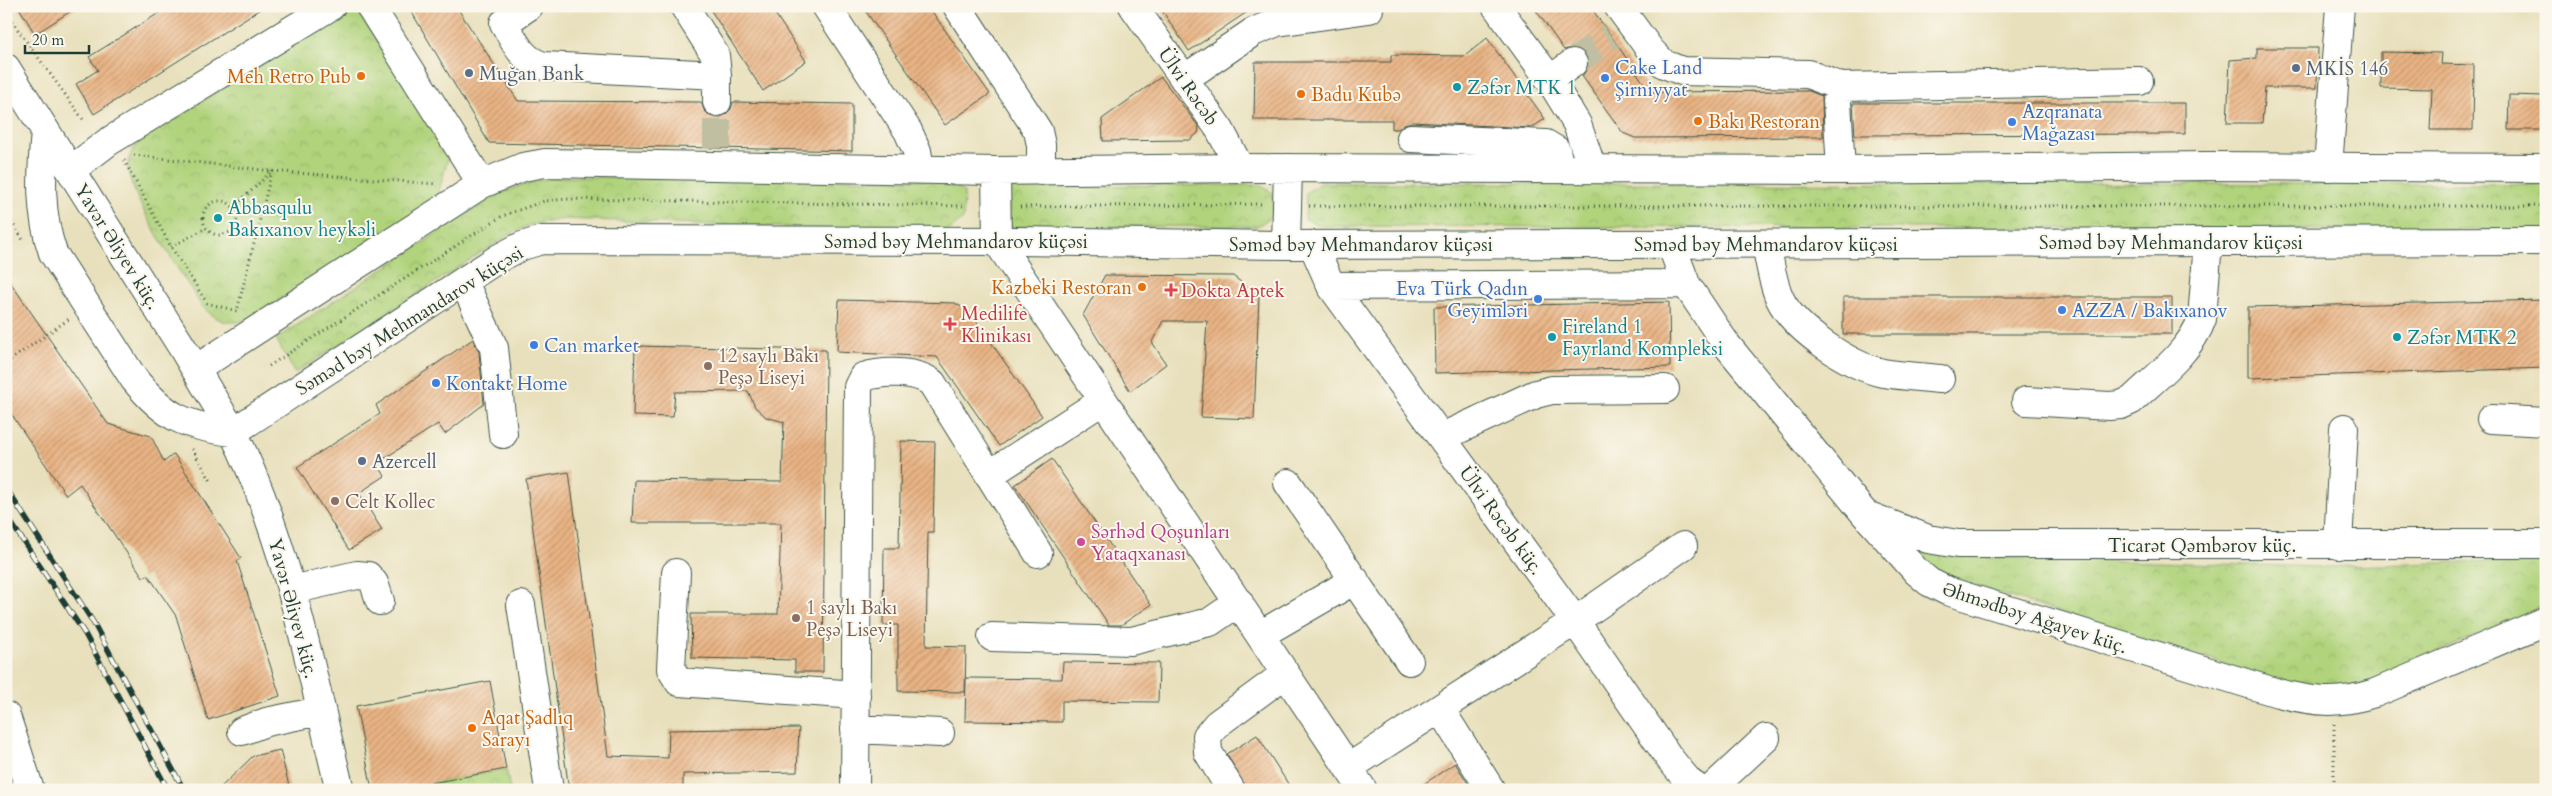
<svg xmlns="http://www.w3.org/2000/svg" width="2552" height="796" viewBox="0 0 2552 796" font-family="Cardo,serif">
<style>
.park{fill:url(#park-crowns);stroke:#688858}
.building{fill:url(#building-hatch)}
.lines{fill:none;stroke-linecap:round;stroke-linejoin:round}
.minor-tunnel{stroke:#c0bfa1;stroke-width:28;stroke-dasharray:28 14;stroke-linecap:butt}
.minor-casing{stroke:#3d5548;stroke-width:30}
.major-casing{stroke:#3d5548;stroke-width:30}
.path{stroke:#3d5548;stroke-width:3;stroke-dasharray:1 4;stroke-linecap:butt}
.minor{stroke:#fff;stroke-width:28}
.major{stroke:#fff;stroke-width:28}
.rail-casing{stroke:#1f3d34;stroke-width:5.5}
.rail{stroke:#fbf7ec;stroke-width:4;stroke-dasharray:11;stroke-linecap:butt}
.service-dot{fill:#5c6f8a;stroke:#fbf7ec;stroke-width:2}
.food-dot{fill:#e8710a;stroke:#fbf7ec;stroke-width:2}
.shop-dot{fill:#3f7fe0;stroke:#fbf7ec;stroke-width:2}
.culture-dot{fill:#0f9aa8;stroke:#fbf7ec;stroke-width:2}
.health-dot{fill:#e0444e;stroke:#fbf7ec;stroke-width:2}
.education-dot{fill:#8d6e63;stroke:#fbf7ec;stroke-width:2}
.hotel-dot{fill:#d1479c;stroke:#fbf7ec;stroke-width:2}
.labels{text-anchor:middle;stroke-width:4;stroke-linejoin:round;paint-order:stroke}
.shop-label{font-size:19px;fill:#366cbe;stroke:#fbf7ec;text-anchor:start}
.service-label{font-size:19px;fill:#4e5e75;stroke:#fbf7ec;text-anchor:start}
.food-label{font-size:19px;fill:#c56008;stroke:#fbf7ec;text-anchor:start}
.street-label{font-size:19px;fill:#1f3d34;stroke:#fbf7ec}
.culture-label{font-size:19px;fill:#0d838f;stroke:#fbf7ec;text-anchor:start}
.health-label{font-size:19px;fill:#be3a42;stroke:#fbf7ec;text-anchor:start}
.education-label{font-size:19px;fill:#785e54;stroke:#fbf7ec;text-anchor:start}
.hotel-label{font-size:19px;fill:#b23c85;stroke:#fbf7ec;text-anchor:start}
</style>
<defs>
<pattern id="park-crowns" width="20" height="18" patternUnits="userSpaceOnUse" patternTransform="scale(1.25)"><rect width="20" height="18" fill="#b0d37c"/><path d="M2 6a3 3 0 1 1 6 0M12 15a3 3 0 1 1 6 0" fill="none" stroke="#97b66c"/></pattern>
<pattern id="building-hatch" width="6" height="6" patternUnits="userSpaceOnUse" patternTransform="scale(1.25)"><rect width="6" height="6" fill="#eab484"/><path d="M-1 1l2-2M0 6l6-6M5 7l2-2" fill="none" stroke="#bd946d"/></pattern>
</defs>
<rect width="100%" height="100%" fill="#fbf7ec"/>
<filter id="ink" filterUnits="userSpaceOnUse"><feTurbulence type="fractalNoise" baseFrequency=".02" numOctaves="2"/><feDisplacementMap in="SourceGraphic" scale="10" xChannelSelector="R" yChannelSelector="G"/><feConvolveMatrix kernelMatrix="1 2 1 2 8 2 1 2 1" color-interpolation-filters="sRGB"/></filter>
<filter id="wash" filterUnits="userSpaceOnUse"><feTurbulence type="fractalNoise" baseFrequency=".0096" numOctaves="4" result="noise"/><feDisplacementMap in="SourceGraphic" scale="20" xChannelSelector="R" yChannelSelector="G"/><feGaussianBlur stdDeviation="1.12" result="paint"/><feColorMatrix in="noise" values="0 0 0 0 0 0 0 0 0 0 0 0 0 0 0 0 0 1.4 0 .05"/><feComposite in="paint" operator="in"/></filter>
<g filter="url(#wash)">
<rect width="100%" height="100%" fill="#e8e0bc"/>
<!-- park -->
<path class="park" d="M356 8 449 154 437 199 257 315C232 327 221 325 201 305 185 278 124 191 128 163 130 151 138 143 146 135Z
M561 177 947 180 964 192 963 219 946 233 564 219 529 225 507 236 295 373 276 339 488 200C512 188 534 179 561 177Z
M1320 183 2546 184V230L1322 226 1305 219 1306 193Z
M1260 185 1273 193 1272 216 1258 226 1009 227V186Z
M1917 546 1951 556 2323 567 2546 559V604L2357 688 2310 691 1956 580 1922 564Z
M506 769 510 790H394Z"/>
<g id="blocks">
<!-- building -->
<path class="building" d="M18 6H79L35 34Z
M170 6H265L94 114 76 84 98 70 89 57Z
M408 6H456L518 101 701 102 704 110 710 116 717 118 725 115 731 109 733 102 852 104V151L489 143Z
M708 6H770L806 61 763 91Z
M862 6H928L990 94 945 125Z
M1159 6H1256L1189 51Z
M1533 6H1590L1650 92 1809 91 1822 96 1823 137 1635 138 1623 133 1582 76 1587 69 1588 61 1586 54 1579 49 1571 48 1564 50Z
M1487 38 1545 119 1531 128 1412 122 1404 124 1398 129H1392V120H1254L1255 62H1391V55L1465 56Z
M2257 48H2318L2317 88H2265L2262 123H2227L2230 60 2257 58Z
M2381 52 2442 53 2441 64 2474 65 2473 130H2430L2432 89 2381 88Z
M1161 77 1199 127 1198 133 1190 140 1103 141 1102 119Z
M2509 95 2546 96V130H2508Z
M1853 103H2185V134L1855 135Z
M1105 275 1233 276 1259 296 1254 419 1201 417 1207 321H1163L1152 342 1166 364 1130 391 1083 315Z
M6 276 108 424 151 436 164 462 174 454 241 558 237 561 280 696 208 720 176 616 148 575 143 577 80 484 66 495 6 406Z
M1843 297H2172V334H1843Z
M839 300 955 303 970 312 1042 416 999 446 937 357 837 352Z
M2546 300V368L2248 378V307Z
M1669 302 1670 367 1435 373 1434 307Z
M473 339 479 352 484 404 445 434 438 424 377 463 385 476 359 493 382 530 349 550 297 467 380 414 376 405Z
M635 346 826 350 823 672H795V660L692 658 691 614H778L781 523H632L634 480 782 482 784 422 766 417 755 407 748 391 675 392 673 417 633 416Z
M901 441 935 442 933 532H928L926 646 966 647 965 692 898 691V625H883L884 548H899Z
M1052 459 1151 605 1121 625H1109L1015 485Z
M569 472 608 756 668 758 669 730 799 728 797 772 683 774V790H569L526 479Z
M1063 662 1159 663 1158 702 1062 701V722L965 721 966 678 1062 679Z
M490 681 506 769 394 790H372L356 706Z
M1257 735 1292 790H1247L1227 754Z
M280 750 290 790H218L253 756Z
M1455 763 1472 790H1415Z"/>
</g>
</g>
<g filter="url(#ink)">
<use href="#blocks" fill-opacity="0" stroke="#3d5548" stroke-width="1"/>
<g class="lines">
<!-- minor-tunnel -->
<path class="minor-tunnel" d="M1573 63 1611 36
M717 148V102"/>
<defs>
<path id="minor" d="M370 6 482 184
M529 6 504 23C515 42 521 60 544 66L717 75 715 55 684 6
M826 6 908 131 917 151 920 169
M957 6 1038 131 1041 145V171
M1133 6 1220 130 1240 168
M1496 6 1550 80 1577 124 1592 168
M1618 6 1651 51 1664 64 1682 71 1808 74 1841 87 2139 81
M1184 79 1253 32 1277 22 1369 9
M1550 80 1573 63
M717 102V75
M45 132C41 174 39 213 53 253L134 379C165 417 184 426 233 432 289 544 310 669 340 790
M1411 138 1546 144 1556 150 1560 168
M2328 167 2340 6
M71 170 108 142 331 6
M1841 170 1837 101 1841 87
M997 241 1363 790
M1671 244 1686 284 1726 344 1864 513 1916 571 1929 582 1947 591 2278 693C2315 702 2337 705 2375 693L2546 621
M1766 244C1770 262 1772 282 1780 299 1795 330 1850 366 1883 373 1902 376 1921 377 1940 379
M1313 245 1331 286 1575 621 1670 759 1689 782 1700 790
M464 282 494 348 503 434
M1331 286 1686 284
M2026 401 2109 406 2121 405 2132 400C2157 376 2190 352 2202 319L2208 242
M2491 419 2546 422
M1442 437 1536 394 1552 390 1665 389
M989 475 1102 401
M1288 483 1409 661
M1872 517 1928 539 1958 544H2546
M2338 545 2344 428
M676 573 671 669 679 682 856 695
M292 590 357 575 368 576 374 583 380 601
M521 605 549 790
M1260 635 1355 580
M992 637 1131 641 1210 622 1239 602
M1440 709 1491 790
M6 716 30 790
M855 729 940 733
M242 731 266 722 320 711
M1348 768 1575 621 1683 546
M855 790 858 387 863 377C882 371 916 370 932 383L1038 553
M1231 790 1208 752 1207 736 1217 724 1285 674
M1710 790 1766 738"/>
<path id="major" d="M6 68 182 347 233 432 499 258 522 246 542 240 1017 241 1286 245 2546 241
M996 171 997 241
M1286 245 1288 168
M196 369 482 184 523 167 545 163 996 171 1240 168 1841 170 2207 166 2546 168"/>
</defs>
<!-- minor casing -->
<use href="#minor" class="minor-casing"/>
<!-- major casing -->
<use href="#major" class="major-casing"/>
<!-- path -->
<path class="path" d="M6 13 85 122
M134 155 272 171 436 184
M124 160 171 247 207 303 237 311 272 171
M203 218a17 17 0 1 1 34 0a17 17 0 1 1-34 0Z
M1309 206H2546
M1020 207 1264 204
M233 208 271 172
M6 213 23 240
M171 247 206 228
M6 363 69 319
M269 366 502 216 544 201 569 199 963 206
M192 449 211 481
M2334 790V723"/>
<!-- minor -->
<use href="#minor" class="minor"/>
<!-- major -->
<use href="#major" class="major"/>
<defs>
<path id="rail" d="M6 488 93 622 184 790
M6 515 85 634 168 790"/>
</defs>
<!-- rail casing -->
<use href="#rail" class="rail-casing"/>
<!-- rail -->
<use href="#rail" class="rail"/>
</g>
</g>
<!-- markers -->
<g class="service-dot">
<circle cx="2296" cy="68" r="5"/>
<circle cx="469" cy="73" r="5"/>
<circle cx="362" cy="461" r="5"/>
</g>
<g class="food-dot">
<circle cx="361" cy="76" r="5"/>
<circle cx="1301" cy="94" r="5"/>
<circle cx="1698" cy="121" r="5"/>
<circle cx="1142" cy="287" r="5"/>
<circle cx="472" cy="728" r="5"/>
</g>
<g class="shop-dot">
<circle cx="1605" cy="78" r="5"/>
<circle cx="2012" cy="122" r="5"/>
<circle cx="1538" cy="299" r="5"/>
<circle cx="2062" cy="310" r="5"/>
<circle cx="534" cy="345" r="5"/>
<circle cx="436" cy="383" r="5"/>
</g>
<g class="culture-dot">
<circle cx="1457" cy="87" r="5"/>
<circle cx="218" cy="218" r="5"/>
<circle cx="1552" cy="337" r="5"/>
<circle cx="2397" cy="337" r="5"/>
</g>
<g class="health-dot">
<path d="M1168.5 282.5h5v5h5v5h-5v5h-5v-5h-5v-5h5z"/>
<path d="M947.5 316.5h5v5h5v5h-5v5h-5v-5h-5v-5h5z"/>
</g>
<g class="education-dot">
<circle cx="708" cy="366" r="5"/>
<circle cx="335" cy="501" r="5"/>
<circle cx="796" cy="618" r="5"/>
</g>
<circle class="hotel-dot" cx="1081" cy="542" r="5"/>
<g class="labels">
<!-- shop labels -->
<g class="shop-label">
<text x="1615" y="74">Cake Land<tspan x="1615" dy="22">Şirniyyat</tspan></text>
<text x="2022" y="118">Azqranata<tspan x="2022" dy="22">Mağazası</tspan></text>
<text x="1528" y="295" text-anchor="end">Eva Türk Qadın<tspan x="1528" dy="22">Geyimləri</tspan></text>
<text x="2072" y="317">AZZA / Bakıxanov</text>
<text x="544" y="352">Can market</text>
<text x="446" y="390">Kontakt Home</text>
</g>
<!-- service labels -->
<g class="service-label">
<text x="2306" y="75">MKİS 146</text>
<text x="479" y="80">Muğan Bank</text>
<text x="372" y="468">Azercell</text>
</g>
<!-- food labels -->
<g class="food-label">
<text x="351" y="83" text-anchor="end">Meh Retro Pub</text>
<text x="1311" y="101">Badu Kubə</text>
<text x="1708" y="128">Bakı Restoran</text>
<text x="1132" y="294" text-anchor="end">Kazbeki Restoran</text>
<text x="482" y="724">Aqat Şadlıq<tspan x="482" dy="22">Sarayı</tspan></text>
</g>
<!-- street labels -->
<g class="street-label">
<text transform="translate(1189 86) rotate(55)" y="7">Ülvi Rəcəb</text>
<text x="956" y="248">Səməd bəy Mehmandarov küçəsi</text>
<text x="2171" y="249">Səməd bəy Mehmandarov küçəsi</text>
<text x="1361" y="251">Səməd bəy Mehmandarov küçəsi</text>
<text x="1766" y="251">Səməd bəy Mehmandarov küçəsi</text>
<text transform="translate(118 246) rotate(58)" y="7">Yavər Əliyev küç.</text>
<text transform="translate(409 320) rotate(-32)" y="7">Səməd bəy Mehmandarov küçəsi</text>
<text transform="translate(1502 520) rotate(54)" y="7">Ülvi Rəcəb küç.</text>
<text x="2202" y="552">Ticarət Qəmbərov küç.</text>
<text transform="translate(294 608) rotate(75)" y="7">Yavər Əliyev küç.</text>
<text transform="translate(2035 617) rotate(18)" y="7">Əhmədbəy Ağayev küç.</text>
</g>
<!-- culture labels -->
<g class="culture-label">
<text x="1467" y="94">Zəfər MTK 1</text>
<text x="228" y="214">Abbasqulu<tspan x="228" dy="22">Bakıxanov heykəli</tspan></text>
<text x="1562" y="333">Fireland 1<tspan x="1562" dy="22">Fayrland Kompleksi</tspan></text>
<text x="2407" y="344">Zəfər MTK 2</text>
</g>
<!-- health labels -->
<g class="health-label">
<text x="1181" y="297">Dokta Aptek</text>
<text x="961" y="320">Medilife<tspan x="961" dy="22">Klinikası</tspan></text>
</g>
<!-- education labels -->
<g class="education-label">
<text x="718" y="362">12 saylı Bakı<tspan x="718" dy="22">Peşə Liseyi</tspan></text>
<text x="345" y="508">Celt Kollec</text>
<text x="806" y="614">1 saylı Bakı<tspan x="806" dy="22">Peşə Liseyi</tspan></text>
</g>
<!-- hotel labels -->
<g class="hotel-label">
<text x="1091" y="538">Sərhəd Qoşunları<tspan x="1091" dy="22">Yataqxanası</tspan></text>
</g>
</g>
<!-- margin -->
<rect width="2552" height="796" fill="none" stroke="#fbf7ec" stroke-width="25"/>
<!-- scale -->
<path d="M25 45v8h64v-8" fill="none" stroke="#1f3d34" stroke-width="2.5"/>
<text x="32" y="45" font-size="15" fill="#1f3d34" stroke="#fbf7ec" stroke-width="4" paint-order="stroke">20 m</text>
</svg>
